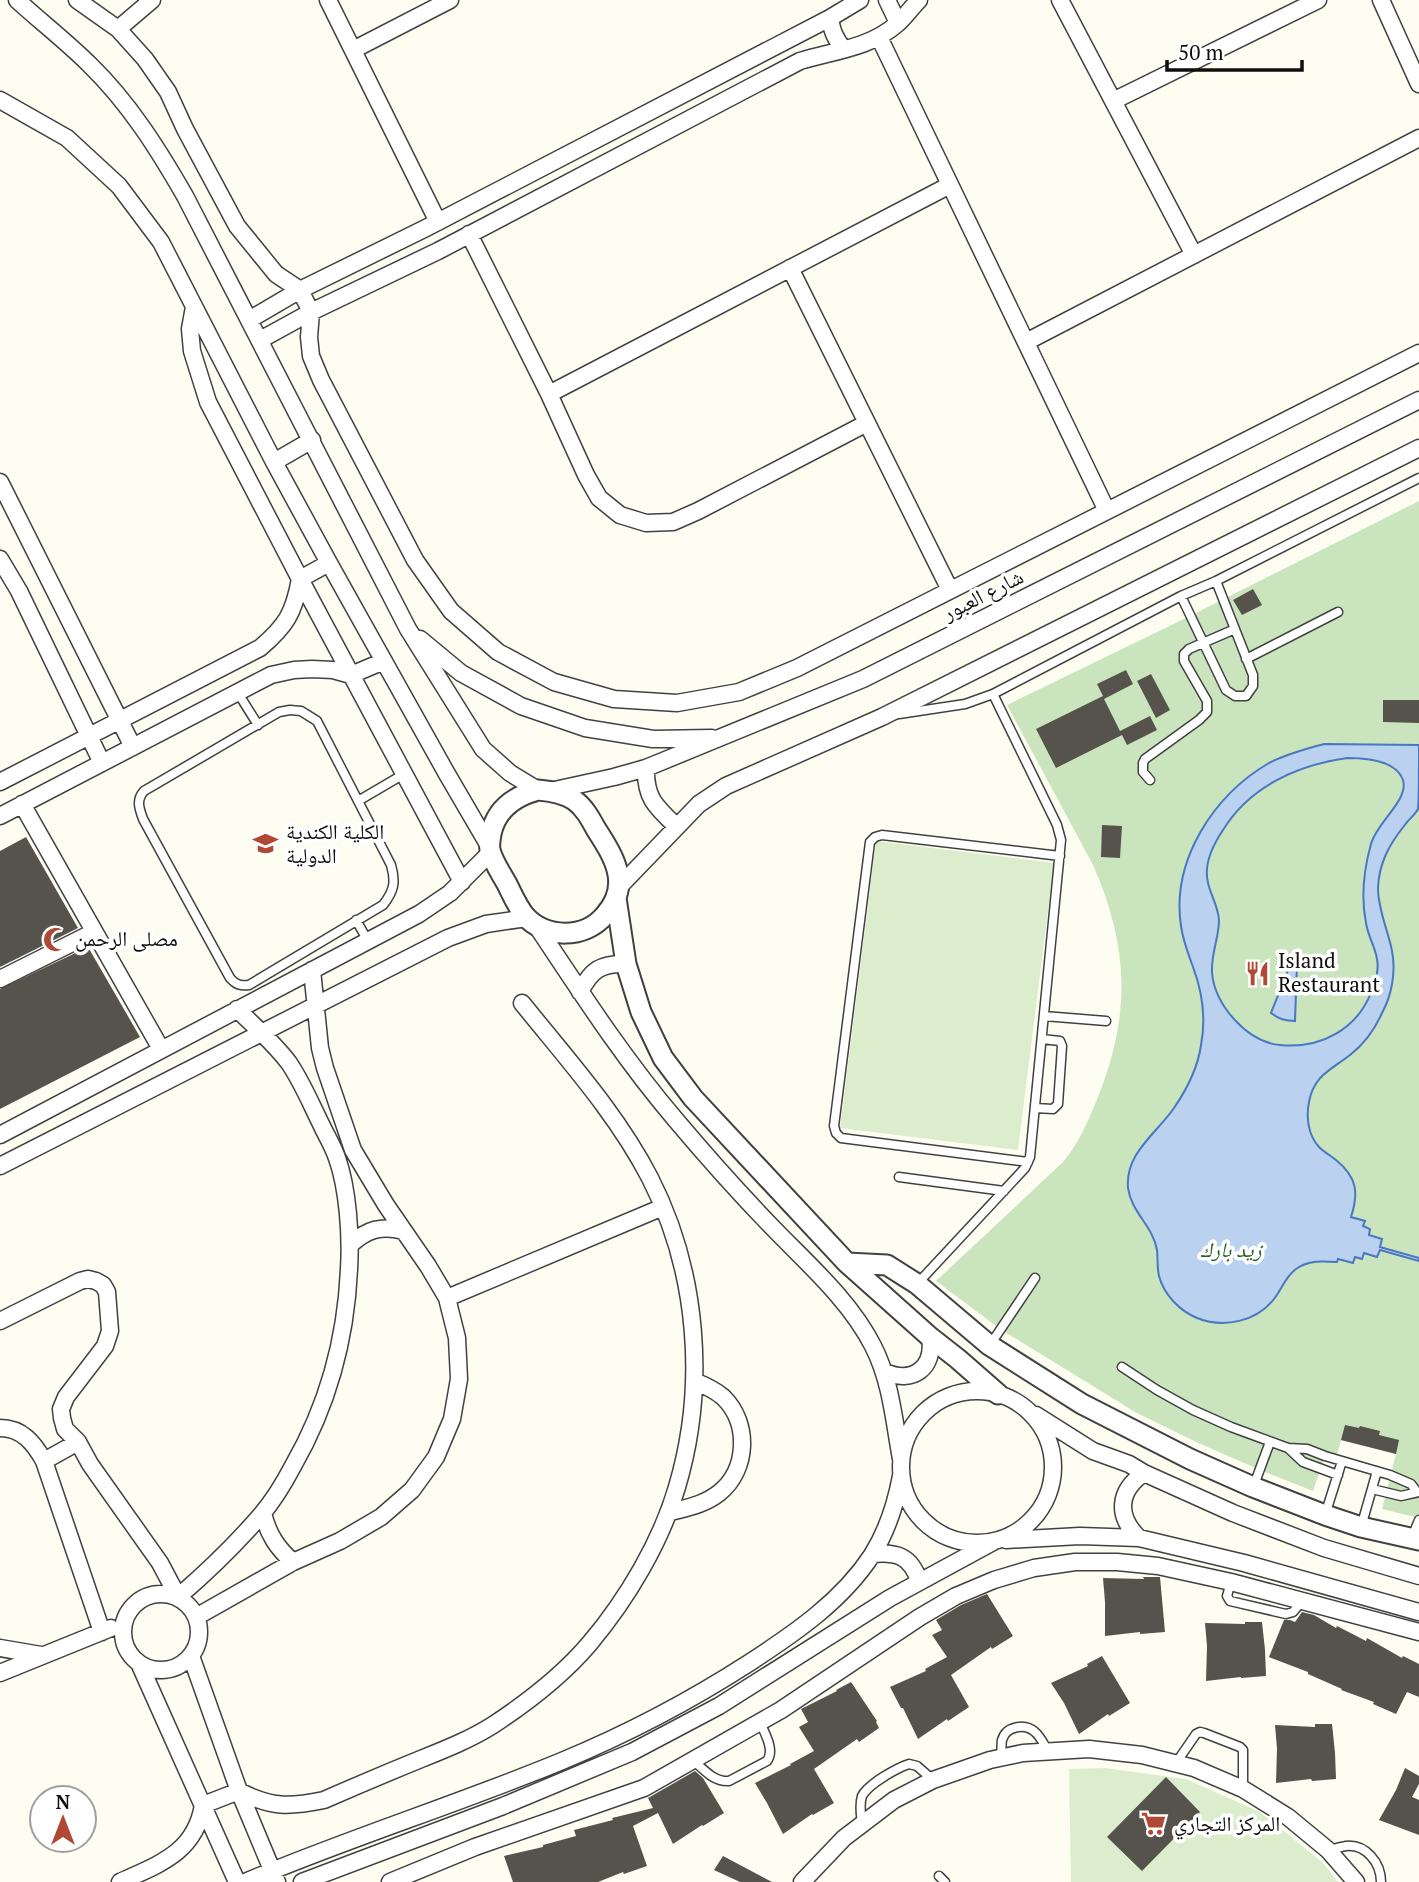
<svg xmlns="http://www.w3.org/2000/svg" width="1419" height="1882" viewBox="0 0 1419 1882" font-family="'PT Serif','Noto Naskh Arabic',serif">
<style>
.green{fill:#cae5bd}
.pitch{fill:#dcedce}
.water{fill:#bad1f0;stroke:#4977c0;stroke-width:2;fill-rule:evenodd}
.building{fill:#56524c}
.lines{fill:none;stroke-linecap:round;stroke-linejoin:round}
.service-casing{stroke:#414141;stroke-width:11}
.minor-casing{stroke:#414141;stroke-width:19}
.tertiary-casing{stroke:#414141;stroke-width:23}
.service{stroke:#fff;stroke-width:8}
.minor{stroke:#fff;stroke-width:16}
.tertiary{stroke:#fff;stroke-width:19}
.labels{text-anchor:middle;stroke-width:7;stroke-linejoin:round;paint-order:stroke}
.street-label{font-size:21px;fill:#0e0e0e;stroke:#fff}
.poi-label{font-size:21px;fill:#0e0e0e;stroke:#fff;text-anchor:start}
.park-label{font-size:21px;font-style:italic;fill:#256025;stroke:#fff}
</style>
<rect width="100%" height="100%" fill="#fdfef1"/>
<!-- green -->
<path class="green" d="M1419 501V1518L1382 1509 1396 1454 1341 1440 1337 1455 1326 1453 1313 1491 1260 1470 1196 1442 1135 1412 1000 1329 936 1281 1063 1162C1079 1143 1088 1121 1098 1097 1131 1014 1129 947 1093 865L1007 705 1190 616Z"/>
<!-- pitch -->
<path class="pitch" d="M876 841 1054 863 1018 1150 840 1128Z
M1105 1768 1186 1779 1260 1812 1323 1863 1338 1882H1071L1069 1769Z"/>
<!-- water -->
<path class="water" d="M1324 744 1419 745C1419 756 1419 803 1418 809 1415 815 1408 820 1404 826 1389 845 1379 863 1378 888 1378 910 1388 930 1392 951 1396 971 1392 995 1382 1013 1375 1029 1363 1045 1350 1055 1331 1070 1314 1075 1309 1102 1306 1117 1308 1135 1319 1147 1324 1152 1331 1156 1336 1160 1357 1177 1359 1193 1351 1217L1365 1221 1363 1226 1370 1229 1369 1235 1382 1239 1380 1247 1419 1258V1261L1380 1250 1377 1257 1364 1253 1362 1259 1355 1257 1353 1263 1338 1259 1337 1262C1323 1261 1308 1260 1296 1269 1285 1277 1282 1289 1274 1299 1257 1321 1224 1329 1197 1318 1180 1311 1164 1295 1159 1276 1157 1268 1158 1259 1157 1250 1153 1226 1131 1212 1128 1188 1125 1153 1157 1133 1174 1108 1187 1089 1198 1067 1201 1045 1206 1019 1202 991 1193 967 1188 953 1183 941 1181 926 1171 860 1214 795 1269 763 1286 754 1306 749 1324 744ZM1347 758C1365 758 1396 760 1403 780 1409 800 1377 822 1371 844 1364 869 1361 898 1366 923 1368 936 1375 947 1377 959 1379 968 1376 981 1372 990 1358 1029 1321 1049 1280 1045 1247 1042 1215 1005 1212 973 1211 953 1219 938 1219 920 1218 902 1205 888 1207 869 1208 855 1215 842 1223 830 1250 786 1298 765 1347 758Z
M1295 962 1297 965 1295 1021C1285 1021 1279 1019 1271 1013L1291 963Z"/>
<!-- building -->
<path class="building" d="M1253 589 1262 605 1242 615 1233 600Z
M1126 670 1133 684 1104 699 1120 731 1150 716 1157 730 1127 745 1122 735 1056 768 1036 729 1103 696 1097 684Z
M1151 674 1170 710 1156 718 1137 681Z
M1383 700H1419V723L1383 722Z
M1102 825 1122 826 1120 858 1101 857Z
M26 837 78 928 0 967V851Z
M88 947 140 1037 0 1109V989Z
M1345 1425 1359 1428 1360 1426 1380 1431 1379 1435 1399 1440 1396 1454 1341 1440Z
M1143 1577H1160L1165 1632 1140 1634V1632L1105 1636V1602L1103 1578 1144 1579Z
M987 1594 1013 1636 992 1649 991 1647 951 1675 969 1707 948 1721 947 1719 918 1739 903 1708H901L890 1687 926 1671 925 1669 947 1657 932 1635 942 1630 936 1620 961 1605Z
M1302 1612 1314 1615 1336 1628 1337 1626 1366 1641 1367 1638 1402 1658 1403 1656 1419 1664V1697L1407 1692 1396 1714 1373 1704 1374 1702 1341 1690 1342 1689 1308 1674V1672L1269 1657 1284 1620H1290L1295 1622Z
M1245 1622H1262L1265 1650 1266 1676 1241 1678V1677L1206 1681 1207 1646 1205 1623 1245 1624Z
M1102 1656 1130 1703 1109 1716 1108 1714 1079 1734 1064 1703 1051 1683 1088 1666 1087 1664Z
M851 1682 877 1721 876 1722 879 1728 859 1742 857 1739 814 1769 834 1803 813 1815 812 1814 783 1834 767 1803 755 1783 791 1765 790 1764 814 1751 799 1727 808 1722 801 1709 837 1691 836 1690Z
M1315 1724H1332L1335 1753 1336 1779 1312 1781 1311 1779 1276 1783 1277 1749 1275 1725 1315 1727Z
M1405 1768 1419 1776V1784L1412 1797 1419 1800V1835L1379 1820 1396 1790Z
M695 1771 703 1778 724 1813 703 1826 702 1825 673 1844 658 1813 633 1826 647 1866 624 1874 623 1872 598 1882H513L504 1856 543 1847V1845L576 1836 574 1830 613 1820 612 1818 653 1808 648 1798Z
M1166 1777 1200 1812 1142 1871 1107 1837Z
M723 1856 772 1882H740L714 1870Z"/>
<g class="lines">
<defs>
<path id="service" d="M1181 596 1226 690 1235 696H1246L1253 686V675L1216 581
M1246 659 1338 612
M238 693 258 725
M290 710 301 711 317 721 391 865C396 882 394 891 383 905L249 985C241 986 236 985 230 978L143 819C139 808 136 800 144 791L279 712Z
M899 714 965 704 993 694 1181 596 1216 581 1419 478
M1150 780 1143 772V763L1145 759 1199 720 1207 712V701L1184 661V654L1189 649 1235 629
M358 801 404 774
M356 920 368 941
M1044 1016 1106 1021
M1035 1108 1053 1109 1058 1104 1062 1046 1060 1041 1042 1039
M1028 1162 841 1138 836 1133 834 1126 870 842 875 837 882 835 1060 856
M899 1177 1004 1191
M917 1284 1025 1168 1030 1157 1061 840 1057 825 993 694
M990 1345 1035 1278
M1122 1367 1157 1390 1193 1410 1231 1427 1288 1448 1307 1449 1325 1456 1390 1475 1411 1484 1417 1492
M1288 1448 1303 1462 1338 1475
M1254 1485 1270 1442
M1372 1489 1401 1496 1419 1492
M1325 1515 1342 1461
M1361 1527 1377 1471
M1412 1537 1419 1520
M1231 1582 1227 1596 1230 1601 1286 1614 1293 1612 1303 1600
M1001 1758C1002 1752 1001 1745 1002 1740 1006 1726 1025 1723 1035 1732 1041 1737 1044 1745 1048 1751
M693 1760C704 1770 714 1782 729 1781L767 1761C775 1750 765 1734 760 1722
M1176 1763 1196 1734 1200 1732 1204 1733 1240 1747 1243 1750V1789
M862 1824C861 1815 859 1805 862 1796 868 1784 897 1768 909 1764L917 1766 933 1780
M1329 1850C1334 1849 1340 1847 1346 1846 1366 1844 1381 1863 1381 1882
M939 1876 945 1882"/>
<path id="minor" d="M17 0C41 22 67 42 90 65 129 103 158 149 185 196L408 629 483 749 510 773 538 790
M77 0 118 29 145 59 168 92 185 129 237 226 276 274 300 290 311 312 309 337 311 356 321 380 415 560 451 611 498 652 554 682 614 699 677 703 739 692 797 668 1419 353
M328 0 438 222
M887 0 898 23
M1060 0 1194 255
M1381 0 1419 84
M830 18C832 31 835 39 844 49
M118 29 152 0
M879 37 1107 511
M353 50 450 0
M0 100 67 138 119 186 161 242 274 462 329 563 447 774 489 846
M1113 101 1318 0
M469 234 549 394 586 475 599 498 620 515 646 523 673 522 698 511 867 423
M790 268 950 590
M194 307 190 329 192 351 208 402 300 579 462 882
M249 320 300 290 426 228 830 18 860 0
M260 340 311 312 438 251 800 61C833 51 870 48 897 24 905 17 911 8 919 0
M1026 342 1419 138
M549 394 950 185
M274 462 312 440
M0 482 133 747
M0 559 19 591 102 763
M420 639 461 673 521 706 585 728 653 739 712 738
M646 768C645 798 656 807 676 826
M0 782 260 648C286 626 294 613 300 579L329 563
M550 791 614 777 646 768 863 679 1419 400
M22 804 161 1049
M0 816 271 675 294 670 312 669 333 670 351 675 384 661
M619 887 699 804 726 786 882 717 1419 448
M536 925C580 991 623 1058 675 1119 707 1157 740 1194 774 1229 810 1266 850 1301 873 1346 891 1381 894 1421 901 1459
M0 979 94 932
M580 992C591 970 601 963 626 964
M0 1135 419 914 450 893 491 852
M0 1166 448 938 486 924 527 918
M350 1245C367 1229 382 1225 404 1231
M447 1298 663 1207
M0 1321 80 1281 88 1279 96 1281 103 1285 107 1292 110 1331 105 1346 66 1397 61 1409 62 1418 65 1429 78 1442 90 1464 160 1563 178 1597C207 1572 236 1544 261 1515 274 1500 284 1483 293 1466 328 1405 346 1339 349 1269 351 1236 348 1189 337 1158 333 1146 326 1135 321 1124 311 1104 302 1082 289 1063 274 1043 255 1027 237 1009
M885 1372C913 1384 935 1368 930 1337
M901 1467a76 76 0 1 1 152 0a76 76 0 1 1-152 0Z
M1036 1415 1093 1451 1129 1464 1144 1473 1233 1513 1324 1548 1419 1576
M0 1428C22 1428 34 1443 44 1461L102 1632
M44 1461 78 1442
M263 1513C268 1534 277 1548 293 1562
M668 1513C685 1508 704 1505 719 1493 748 1470 750 1423 723 1397 715 1390 704 1385 694 1381
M1139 1538C1116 1516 1118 1491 1144 1473
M1006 1540 1080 1536 1139 1538 1244 1563 1419 1612
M873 1554C897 1552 911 1556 919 1581
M123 1632a38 38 0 1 1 76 0a38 38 0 1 1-76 0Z
M196 1617 293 1562 340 1541 381 1517 412 1490 436 1457 452 1419 459 1379 457 1338 447 1298 428 1266 386 1205 353 1150 325 1068 320 1048 312 970
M0 1648 41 1655
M191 1656 239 1791 277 1882
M139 1663 237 1882
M0 1673 111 1628
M120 1882C159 1864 195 1853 203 1805L239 1791C271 1808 290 1807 324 1800 356 1786 389 1772 421 1759 446 1749 471 1739 493 1725 528 1702 563 1675 590 1643 627 1599 661 1542 677 1487 707 1386 698 1272 650 1178 617 1114 567 1059 522 1003
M245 1882C349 1838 458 1804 562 1761 627 1734 690 1701 749 1663 795 1633 842 1601 872 1555 887 1531 896 1503 901 1476
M302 1882 503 1806 632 1752 719 1706 890 1598 993 1542
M390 1882 475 1847 644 1788 781 1710 920 1617 956 1596 994 1580 1034 1568 1075 1562H1117L1158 1566 1231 1582 1419 1632
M802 1882 844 1838 894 1800 933 1780 990 1760 1023 1753 1089 1749 1142 1755 1194 1768 1243 1789 1288 1817 1328 1850 1356 1882"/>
<path id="tertiary" d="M538 790C551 791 563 793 574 800 584 807 590 818 596 829 614 857 632 885 605 915 585 939 546 939 525 916 517 906 512 894 507 884 501 873 493 862 490 850 489 845 490 840 491 834 496 809 515 796 538 790Z
M616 898 626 964 641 1012 663 1058 693 1098 847 1263 930 1337 958 1359 998 1394
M847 1263 887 1265 917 1284 989 1345 1082 1404 1190 1459 1253 1487 1325 1515 1361 1527 1419 1540"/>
</defs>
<!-- service casing -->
<use href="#service" class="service-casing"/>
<!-- minor casing -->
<use href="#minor" class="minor-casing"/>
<!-- tertiary casing -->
<use href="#tertiary" class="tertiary-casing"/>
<!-- service -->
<use href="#service" class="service"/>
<!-- minor -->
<use href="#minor" class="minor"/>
<!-- tertiary -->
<use href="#tertiary" class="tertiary"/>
</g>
<!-- icons -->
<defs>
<symbol id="university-bare" viewBox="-9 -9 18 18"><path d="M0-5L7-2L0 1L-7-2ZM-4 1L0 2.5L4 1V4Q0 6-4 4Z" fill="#b14834" stroke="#fff" stroke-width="2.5" paint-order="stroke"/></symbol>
<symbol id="mosque-bare" viewBox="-9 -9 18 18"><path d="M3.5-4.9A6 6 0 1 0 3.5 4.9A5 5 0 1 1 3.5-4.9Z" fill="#b14834" stroke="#fff" stroke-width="2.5" paint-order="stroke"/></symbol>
<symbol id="restaurant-bare" viewBox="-9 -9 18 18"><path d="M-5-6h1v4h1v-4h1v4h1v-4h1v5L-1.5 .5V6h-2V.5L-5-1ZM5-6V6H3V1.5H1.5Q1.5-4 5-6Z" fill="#b14834" stroke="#fff" stroke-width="2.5" paint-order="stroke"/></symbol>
<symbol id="supermarket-bare" viewBox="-9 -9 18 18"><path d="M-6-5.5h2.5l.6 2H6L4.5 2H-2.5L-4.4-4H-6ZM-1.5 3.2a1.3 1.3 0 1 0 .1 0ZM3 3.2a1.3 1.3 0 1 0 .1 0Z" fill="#b14834" stroke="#fff" stroke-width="2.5" paint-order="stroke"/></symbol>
</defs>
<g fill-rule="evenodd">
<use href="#university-bare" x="248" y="826" width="35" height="35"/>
<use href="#mosque-bare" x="38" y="922" width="35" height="35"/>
<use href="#restaurant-bare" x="1240" y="956" width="35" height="35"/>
<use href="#supermarket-bare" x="1136" y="1806" width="35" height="35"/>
</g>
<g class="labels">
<!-- street labels -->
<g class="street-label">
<text transform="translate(983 595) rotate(-27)" y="7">شارع العبور</text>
</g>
<!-- poi labels -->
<g class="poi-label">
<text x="286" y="839">الكلية الكندية<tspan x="286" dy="24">الدولية</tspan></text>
<text x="75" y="946">مصلى الرحمن</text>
<text x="1278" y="968">Island<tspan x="1278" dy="24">Restaurant</tspan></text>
<text x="1174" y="1831">المركز التجاري</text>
</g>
<!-- park labels -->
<g class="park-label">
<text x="1231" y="1257">زيد بارك</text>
</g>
</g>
<!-- north arrow -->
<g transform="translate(63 1819)"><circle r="33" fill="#ffffff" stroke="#9f9f9f" stroke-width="2"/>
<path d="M0-5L12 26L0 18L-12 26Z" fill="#b14834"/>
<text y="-10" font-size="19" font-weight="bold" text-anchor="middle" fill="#0e0e0e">N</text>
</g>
<!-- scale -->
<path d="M1167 60v10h135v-10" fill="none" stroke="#0e0e0e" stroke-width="3.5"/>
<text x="1178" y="60" font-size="21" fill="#0e0e0e" stroke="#ffffff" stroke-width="5" paint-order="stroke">50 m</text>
</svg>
